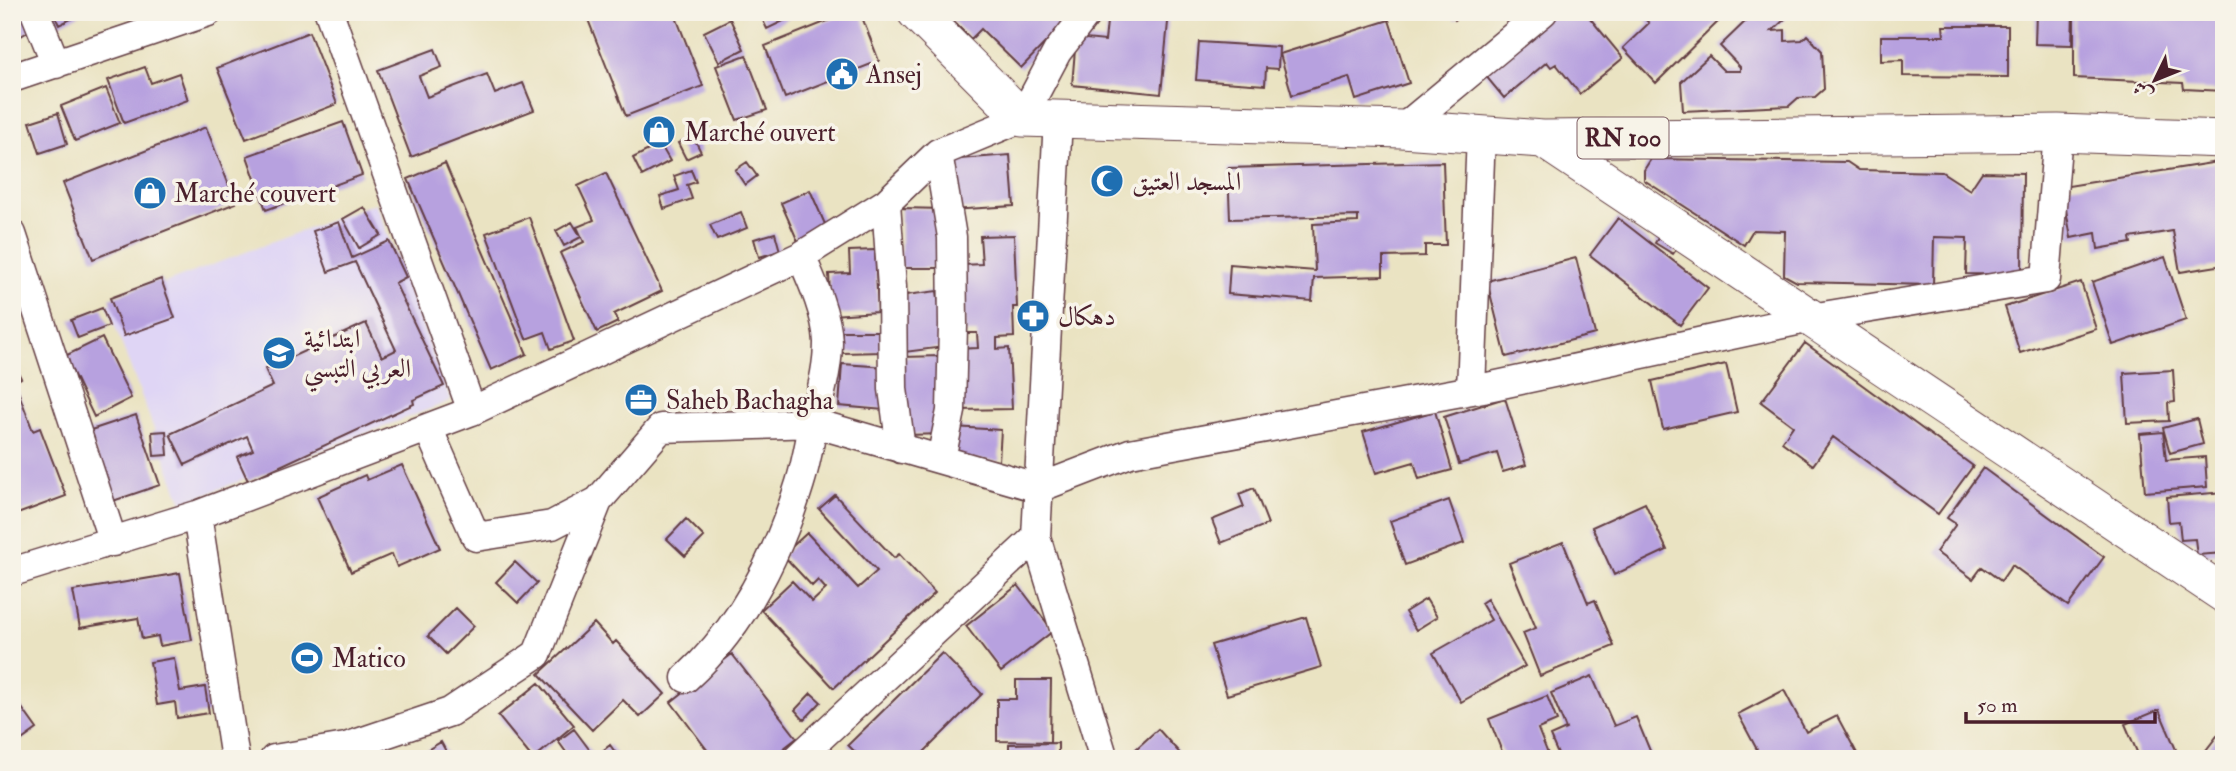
<svg xmlns="http://www.w3.org/2000/svg" width="2236" height="771" viewBox="0 0 2236 771" font-family="'IM FELL Double Pica',Amiri,serif">
<style>
.built{fill:#dfd5f5}
.building{fill:#b7a1df}
.lines{fill:none;stroke-linecap:round;stroke-linejoin:round}
.minor-casing{stroke:#623c42;stroke-width:31}
.major-casing{stroke:#623c42;stroke-width:39}
.minor{stroke:#fff;stroke-width:28}
.major{stroke:#fff;stroke-width:37}
.labels{text-anchor:middle;stroke-width:7;stroke-linejoin:round;paint-order:stroke}
.shield{fill:#f7f3e8;stroke:#7e5f64;stroke-width:2}
.shield-label{font-size:24px;font-weight:bold;fill:#4a1f2b}
.poi-label{font-size:26px;fill:#4a1f2b;stroke:#f7f3e8;text-anchor:start}
</style>
<rect width="100%" height="100%" fill="#f7f3e8"/>
<filter id="ink" filterUnits="userSpaceOnUse"><feTurbulence type="fractalNoise" baseFrequency=".0143" numOctaves="2"/><feDisplacementMap in="SourceGraphic" scale="14" xChannelSelector="R" yChannelSelector="G"/><feConvolveMatrix kernelMatrix="1 2 1 2 8 2 1 2 1" color-interpolation-filters="sRGB"/></filter>
<filter id="wash" filterUnits="userSpaceOnUse"><feTurbulence type="fractalNoise" baseFrequency=".00686" numOctaves="4" result="noise"/><feDisplacementMap in="SourceGraphic" scale="28" xChannelSelector="R" yChannelSelector="G"/><feGaussianBlur stdDeviation="1.57" result="paint"/><feColorMatrix in="noise" values="0 0 0 0 0 0 0 0 0 0 0 0 0 0 0 0 0 1.4 0 .05"/><feComposite in="paint" operator="in"/></filter>
<g filter="url(#wash)">
<rect width="100%" height="100%" fill="#eae3c2"/>
<!-- built -->
<path class="built" d="M375 203 451 401 182 503 107 305Z"/>
<g id="blocks">
<!-- building -->
<path class="building" d="M12 12H25L34 28 13 41 16 46 12 48Z
M53 12H85L59 25Z
M585 12H674L703 86 626 116Z
M759 12H802L767 29Z
M850 12H860L879 61 785 98 765 46Z
M944 12H1075L1021 68 981 29 971 39Z
M1108 12H1169L1161 94 1072 85 1076 38 1105 41Z
M1450 12H1465L1455 20Z
M1551 12H1585L1623 58 1580 94 1556 64 1551 67 1547 62 1504 98 1480 69Z
M1648 12H1728L1656 83 1623 48 1649 23 1643 17Z
M1751 12H1778L1785 19 1772 31 1785 30V41L1802 40 1807 35 1822 51 1824 89 1815 97 1798 98 1789 106 1683 111 1681 82 1709 56 1724 71H1740V67L1720 46 1751 16Z
M2036 12H2073L2072 45 2035 44Z
M2188 12H2224V91L2184 89 2183 83 2074 78V15L2187 16Z
M730 19 744 49 719 62 704 32Z
M1389 20 1409 83 1356 100 1349 77 1292 95 1280 54Z
M1943 26H2008V77L1903 76V60L1881 61V36H1944Z
M309 32 337 104 246 139 217 68Z
M1199 42 1279 47 1278 69 1266 68 1265 85 1196 80Z
M435 49 442 67 419 76 427 97 487 74 495 94 523 83 534 110 411 157 378 70Z
M746 55 767 110 737 120 716 66Z
M145 67 151 83 179 73 188 100 124 123 108 80Z
M106 88 120 123 75 141 61 106Z
M58 113 67 144 40 153 30 122Z
M343 122 362 175 266 210 247 156Z
M206 127 236 203 93 259 63 183Z
M693 136 701 152 686 159 678 143Z
M660 144 670 161 642 176 633 158Z
M1010 155 1014 206 951 210 947 160Z
M1651 159 1847 162 1859 170 1942 172 1970 190 1982 172 2023 173 2022 275 1966 274 1967 238 1934 237 1933 285 1797 282 1784 275 1785 231 1753 230 1744 245 1644 180V170Z
M2224 161V265L2180 272 2173 231 2130 238 2131 243 2098 249 2096 233 2071 238 2062 187Z
M747 162 757 176 745 185 735 170Z
M1443 162 1446 245H1425V256L1383 257V276L1314 278 1312 301 1228 294 1230 264 1315 271 1313 224 1358 222V216L1230 219 1228 168Z
M445 163 527 354 491 370 408 179Z
M691 170 696 182 687 185 692 199 664 209 660 196 679 190 674 176Z
M606 173 662 291 614 314 618 322 597 332 560 253 584 242 577 227 594 220 578 186Z
M810 190 828 231 799 244 781 203Z
M364 207 381 235 359 248 343 219Z
M901 208 944 209 943 268H901Z
M741 212 747 228 717 240 710 225Z
M529 217 574 341 551 349 545 332 526 339 486 233Z
M1618 218 1708 288 1680 325 1590 255Z
M339 222 352 258 389 241 406 277 395 283 444 386 413 400 414 404 248 481 237 457 253 450 247 436 185 465 170 434 273 386 265 369 366 323 382 357 396 350 355 262 328 272 313 231Z
M572 222 581 237 564 246 556 231Z
M775 233 780 251 759 257 754 239Z
M1661 233 1680 244 1673 254 1655 243Z
M1014 235 1017 307H1013L1014 337 997 338V349L1009 348 1012 409 959 410 956 349 978 348 977 333H965L962 265 982 264 980 236Z
M875 250 878 312 831 315 829 274 850 273 849 251Z
M2165 257 2186 320 2113 345 2092 282Z
M1576 258 1595 334 1506 357 1487 281Z
M161 279 175 318 124 336 110 298Z
M2081 282 2096 329 2020 353 2005 307Z
M937 291 944 347 905 352 898 296Z
M102 308 109 326 78 338 71 320Z
M842 331H882V352L842 353Z
M102 338 131 398 94 417 65 356Z
M1805 343 1973 466 1938 514 1833 437 1813 465 1782 442 1793 426 1761 402Z
M941 356 944 434 904 435 902 357Z
M12 361 21 378 12 383Z
M842 364 887 367 884 410 839 406Z
M1726 364 1737 412 1663 429 1652 381Z
M2173 370 2175 402 2168 403 2169 421 2127 423 2124 373Z
M18 391 33 431 40 428 66 496 12 516V393Z
M1505 398 1526 465 1503 472 1497 453 1459 464 1444 417Z
M1435 411 1452 470 1419 479 1414 462 1376 473 1363 432Z
M136 415 160 485 113 501 88 431Z
M2197 419 2203 444 2170 453 2163 428Z
M954 427 1001 430 999 461 952 458Z
M166 431 168 455 154 456 152 432Z
M2163 432 2166 460 2205 457 2207 487 2145 492 2140 434Z
M402 465 440 548 397 567 392 554 351 572 317 497 365 475 367 480Z
M1983 468 2104 557 2068 606 2012 565 2001 581 1982 567 1973 579 1936 552 1956 524 1947 518Z
M1254 488 1268 524 1221 543 1212 520 1244 507 1239 494Z
M2224 492V553L2197 555 2195 539 2181 540 2179 521 2169 522 2167 497Z
M835 495 894 558 899 554 935 593 834 688 761 610 792 581 812 602 826 589 818 580 812 586 783 555 807 533 858 588 877 571 819 509Z
M1449 500 1464 543 1405 565 1390 521Z
M1645 503 1667 550 1614 575 1592 527Z
M686 519 704 537 685 556 667 539Z
M1563 542 1588 603 1595 600 1614 646 1540 676 1523 633 1536 628 1509 563Z
M515 562 537 583 518 603 496 582Z
M180 573 192 640 160 646 158 636 142 639 138 618 80 628 73 591Z
M1018 585 1053 631 1001 672 966 626Z
M1426 599 1437 617 1416 630 1405 612Z
M1487 599 1525 666 1461 702 1433 653 1491 620 1481 603Z
M456 608 474 626 446 654 428 636Z
M1306 617 1321 667 1227 695 1211 645Z
M594 623 613 644 616 641 665 694 640 717 623 700 592 730 539 674Z
M942 653 982 694 924 752 931 759H862L848 745Z
M732 654 797 738 770 759H705L711 755 671 702Z
M174 658 180 691 205 687 209 713 177 718 175 702 157 705 150 662Z
M1592 676 1614 726 1636 717 1653 758 1560 759 1550 736 1566 729 1551 693Z
M1016 680H1051L1050 742 997 741V699H1016Z
M539 683 574 725 533 759 498 716Z
M1784 690 1806 732 1837 716 1860 759H1762L1738 714Z
M811 693 821 702 804 720 795 710Z
M12 694 37 729 12 747Z
M1547 696 1557 721 1538 729 1550 759H1505L1489 719Z
M2159 710 2180 759H2140L2125 724Z
M2224 727V759H2209L2203 754Z
M574 729 595 757 610 745 620 759H571L558 741Z
M1158 729 1185 759H1125Z
M441 742 450 759H412Z
M1058 743V759H1009V744Z"/>
</g>
</g>
<g filter="url(#ink)">
<use href="#blocks" fill-opacity="0" stroke="#623c42" stroke-width="2"/>
<g class="lines">
<defs>
<path id="minor" d="M35 12 56 64
M329 12 472 411
M12 78 208 12
M1402 129 1543 12
M938 153 952 237 953 325 951 411 941 459
M886 203 892 287 893 389 901 449
M12 234 113 542
M1471 390 1481 134
M428 428 476 537 552 525 598 501
M197 515 235 759
M1036 537 1104 759
M12 572 197 515 472 411 801 256 886 203 938 153 1022 118 1057 52 1088 12
M686 678C742 627 778 555 800 483 806 464 809 445 813 426 819 398 828 371 828 342 827 314 812 281 801 256
M274 759 346 747 450 712 537 654 598 501 661 428 814 423 1039 488 1130 453 1483 388 1811 318 2046 279 2058 133
M797 759 1036 537 1058 119"/>
<path id="major" d="M916 12 1022 118 1402 129 1543 139 2058 133 2224 139
M1543 139 2224 594"/>
</defs>
<!-- minor casing -->
<use href="#minor" class="minor-casing"/>
<!-- major casing -->
<use href="#major" class="major-casing"/>
<!-- minor -->
<use href="#minor" class="minor"/>
<!-- major -->
<use href="#major" class="major"/>
</g>
</g>
<!-- icons -->
<defs>
<symbol id="civic-disc" viewBox="-11 -11 22 22"><circle r="9.5" fill="#1f6fb2" stroke="#f7f3e8"/><path d="M-.6-6.5H3V-4.5H.6V-3L4-1V1h2V6H-6V1h2V-1L-.6-3ZM-1.2 2.5V6h2.4V2.5Z" fill="#fff"/></symbol>
<symbol id="shop-disc" viewBox="-11 -11 22 22"><circle r="9.5" fill="#1f6fb2" stroke="#f7f3e8"/><path d="M-5-2.5h2.3a2.7 3.5 0 0 1 5.4 0H5L5.5 6h-11ZM-1.5-2.5h3a1.5 2.3 0 0 0-3 0Z" fill="#fff"/></symbol>
<symbol id="mosque-disc" viewBox="-11 -11 22 22"><circle r="9.5" fill="#1f6fb2" stroke="#f7f3e8"/><path d="M3.5-4.9A6 6 0 1 0 3.5 4.9A5 5 0 1 1 3.5-4.9Z" fill="#fff"/></symbol>
<symbol id="pharmacy-disc" viewBox="-11 -11 22 22"><circle r="9.5" fill="#1f6fb2" stroke="#f7f3e8"/><path d="M-2-6h4v4h4v4h-4v4h-4v-4h-4v-4h4Z" fill="#fff"/></symbol>
<symbol id="school-disc" viewBox="-11 -11 22 22"><circle r="9.5" fill="#1f6fb2" stroke="#f7f3e8"/><path d="M0-5L7-2L0 1L-7-2ZM-4 1L0 2.5L4 1V4Q0 6-4 4Z" fill="#fff"/></symbol>
<symbol id="office-disc" viewBox="-11 -11 22 22"><circle r="9.5" fill="#1f6fb2" stroke="#f7f3e8"/><path d="M-6-3h4V-5.5h4V-3h4V5H-6ZM-1-4.5V-3h2v-1.5ZM-6 0V1H6V0Z" fill="#fff"/></symbol>
<symbol id="stadium-disc" viewBox="-11 -11 22 22"><circle r="9.5" fill="#1f6fb2" stroke="#f7f3e8"/><path d="M0-5a6.5 5 0 1 0 0 10a6.5 5 0 1 0 0-10ZM-3.5-1.8h7v3.6h-7Z" fill="#fff"/></symbol>
</defs>
<g fill-rule="evenodd">
<use href="#civic-disc" x="823" y="55" width="38" height="38"/>
<use href="#shop-disc" x="640" y="113" width="38" height="38"/>
<use href="#mosque-disc" x="1088" y="162" width="38" height="38"/>
<use href="#shop-disc" x="131" y="174" width="38" height="38"/>
<use href="#pharmacy-disc" x="1014" y="297" width="38" height="38"/>
<use href="#school-disc" x="260" y="334" width="38" height="38"/>
<use href="#office-disc" x="622" y="381" width="38" height="38"/>
<use href="#stadium-disc" x="288" y="639" width="38" height="38"/>
</g>
<g class="labels">
<!-- shield labels -->
<rect class="shield" x="1577.5" y="117.5" width="91" height="41" rx="5"/>
<g class="shield-label">
<text x="1623" y="146">RN 100</text>
</g>
<!-- poi labels -->
<g class="poi-label">
<text x="866" y="83">Ansej</text>
<text x="684" y="141">Marché ouvert</text>
<text x="1132" y="190">المسجد العتيق</text>
<text x="174" y="202">Marché couvert</text>
<text x="1058" y="325">دهكال</text>
<text x="304" y="347">ابتدائية<tspan x="304" dy="30">العربي التبسي</tspan></text>
<text x="666" y="409">Saheb Bachagha</text>
<text x="332" y="667">Matico</text>
</g>
</g>
<!-- margin -->
<rect width="2236" height="771" fill="none" stroke="#f7f3e8" stroke-width="42"/>
<!-- north arrow -->
<g transform="translate(2155 80) rotate(227)" stroke="#f7f3e8" stroke-width="5" paint-order="stroke">
<path d="M0-5L12 26L0 18L-12 26Z" fill="#4a1f2b"/>
<text y="-10" font-size="19" font-weight="bold" text-anchor="middle" fill="#4a1f2b">ش</text>
</g>
<!-- scale -->
<path d="M1966 712v10h189v-10" fill="none" stroke="#4a1f2b" stroke-width="3.5"/>
<text x="1977" y="712" font-size="21" fill="#4a1f2b" stroke="#f7f3e8" stroke-width="5" paint-order="stroke">50 m</text>
</svg>
